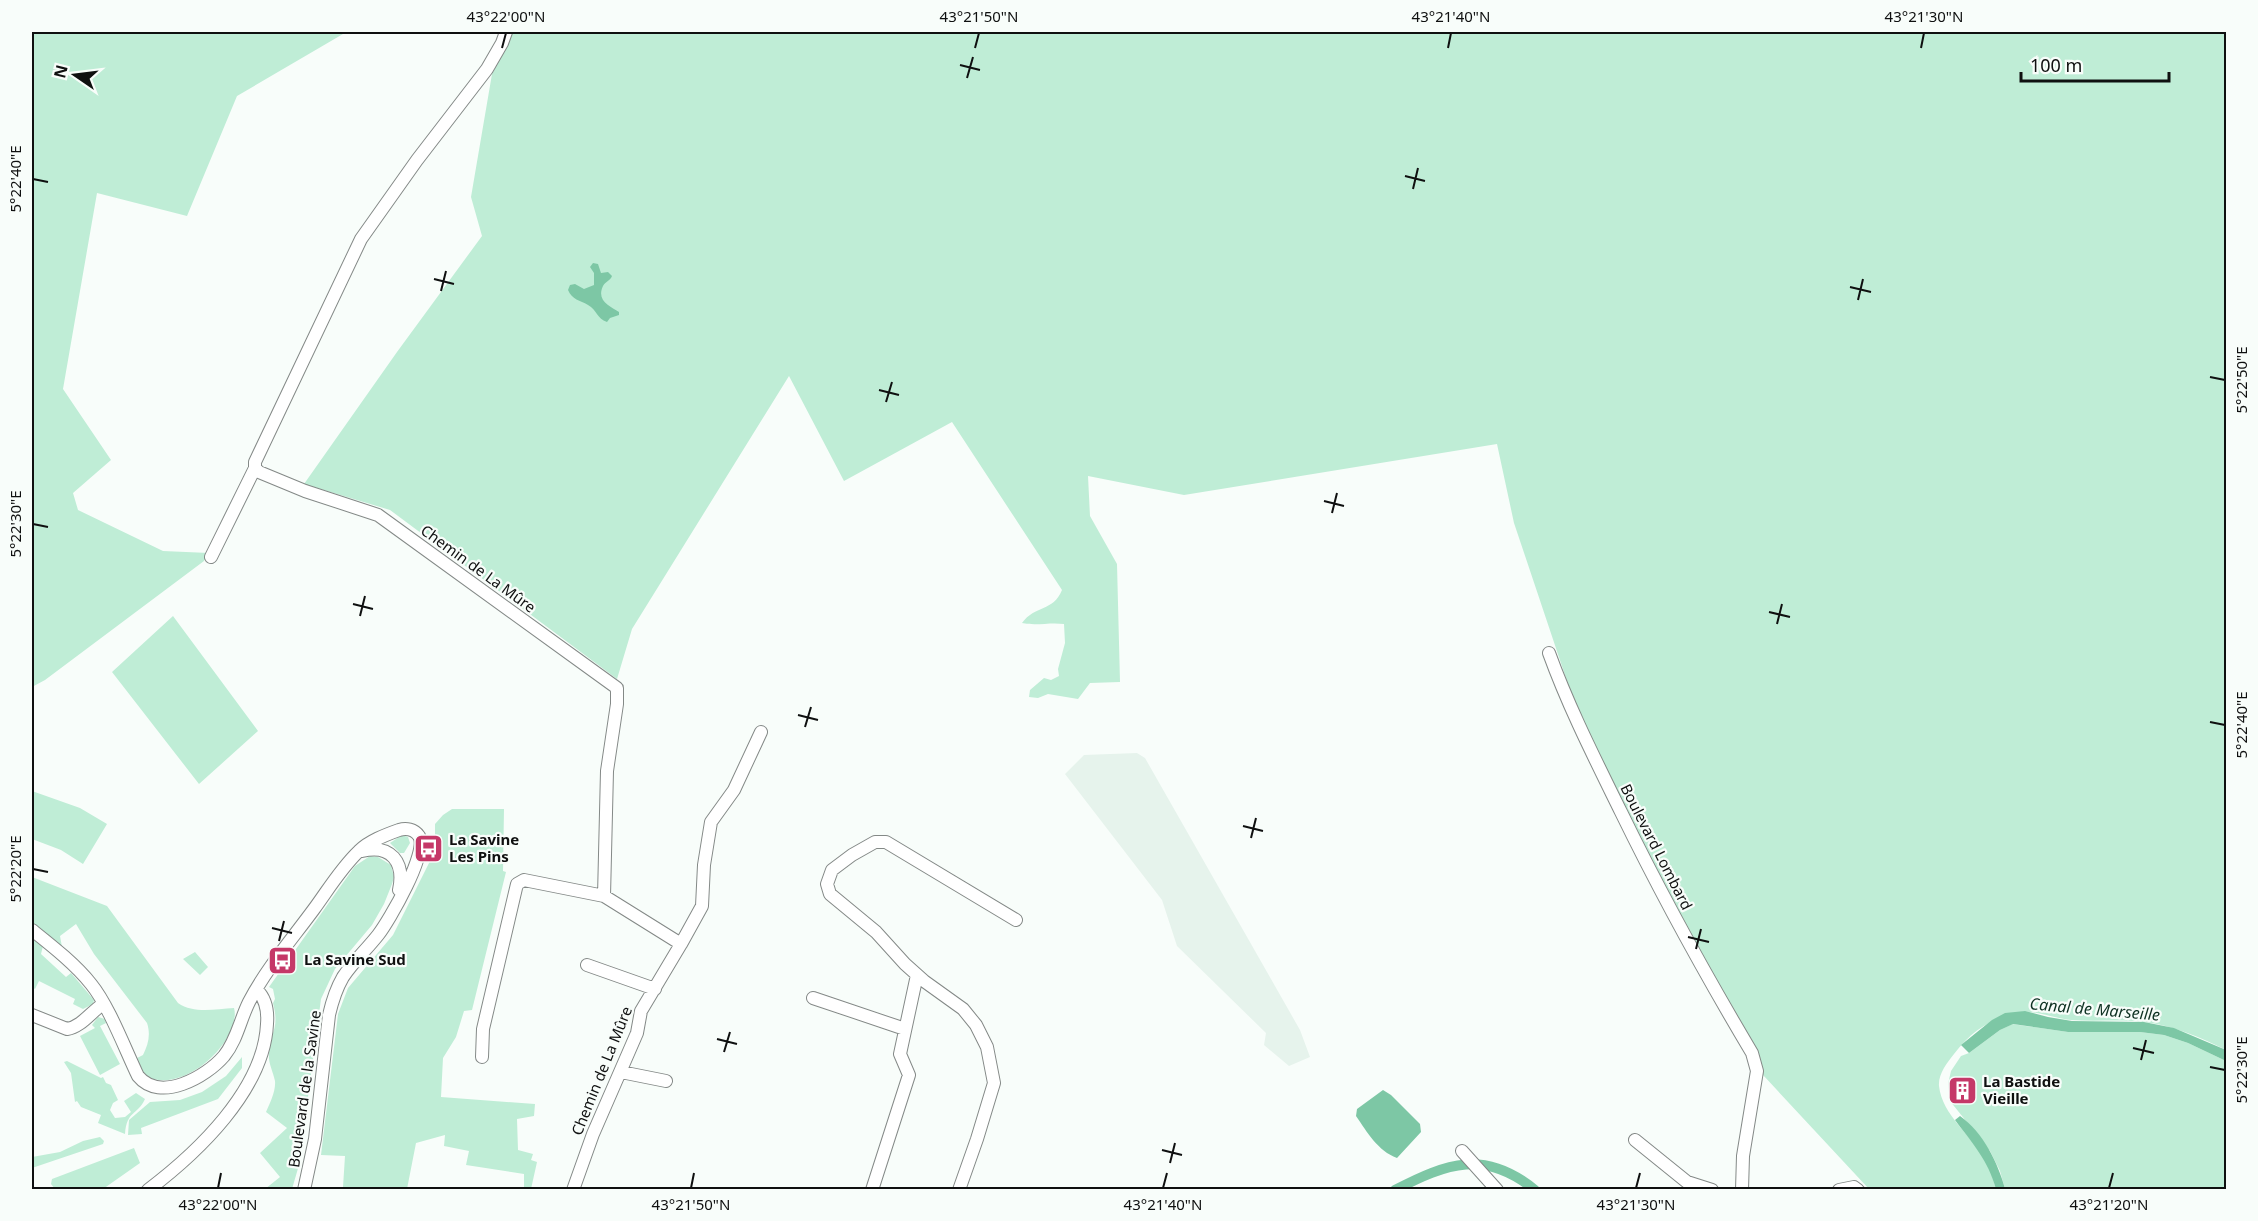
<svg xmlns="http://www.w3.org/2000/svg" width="2258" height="1221" viewBox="0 0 2258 1221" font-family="'Noto Sans',sans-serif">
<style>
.built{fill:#e6f3ec}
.green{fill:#bfedd6}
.water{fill:#7dc7a5}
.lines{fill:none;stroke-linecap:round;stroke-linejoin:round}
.canal{stroke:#7dc7a5;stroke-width:10}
.minor-casing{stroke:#848987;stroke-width:14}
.minor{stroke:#fff;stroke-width:12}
.ticks{fill:none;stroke:#0f1010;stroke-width:2}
.labels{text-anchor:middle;stroke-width:4.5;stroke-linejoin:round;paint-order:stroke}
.street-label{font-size:15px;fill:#0f1010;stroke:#f8fdfa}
.poi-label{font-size:15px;font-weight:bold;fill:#0f1010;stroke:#f8fdfa;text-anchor:start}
.water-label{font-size:16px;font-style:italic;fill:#0e3122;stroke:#f8fdfa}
.neatline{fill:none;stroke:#0f1010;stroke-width:2}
.ticks-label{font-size:15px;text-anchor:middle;fill:#0f1010}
</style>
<rect width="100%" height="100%" fill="#f8fdfa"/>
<!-- built -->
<path class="built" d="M1137 753 1145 758 1300 1030 1310 1057 1289 1066 1264 1045 1266 1033 1177 946 1162 900 1065 774 1084 755Z"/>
<!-- green -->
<path class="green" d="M32 32H362L343 34 237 96 187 216 97 193 63 389 111 460 73 493 78 510 163 551 209 553 204 561 45 680 32 687Z
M513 32H2226V1050C2200 1037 2174 1026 2145 1022 2120 1019 2096 1022 2071 1020 2059 1019 2031 1010 2022 1012 1993 1017 1972 1030 1954 1054 1947 1063 1938 1074 1939 1086 1942 1115 1972 1136 1985 1159 1991 1169 1993 1179 1996 1189H1869L1763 1075 1762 1065 1663 883 1575 705 1514 523 1497 444 1184 495 1088 476 1090 516 1117 564 1120 682 1090 683 1078 699 1048 694 1038 698 1029 697 1030 690 1044 678 1051 680 1059 676 1058 669 1065 643 1064 624C1050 622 1036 626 1022 623 1035 605 1053 612 1062 590L952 422 844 481 789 376 632 629 617 679 390 510 304 484 397 352 482 236 471 197 492 74Z
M173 616 258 731 199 784 112 672Z
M32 791 80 808 107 824 83 864 61 850 32 839Z
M452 809H504L503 871 506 872 472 1010 464 1011 456 1037 443 1058 441 1097 535 1104 534 1116 517 1119 518 1150 533 1154 531 1160 537 1162 531 1189H524V1174L466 1165 469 1151 444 1146 445 1135 416 1143 407 1189 357 1190 343 1187 345 1156 321 1155 338 1014 348 988 393 935 429 863 435 841V824L443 815Z
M402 835 408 837 410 843 404 853H400L390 843Z
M370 856 378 857 391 865 394 877 392 884 384 904 372 925 335 969 321 999 299 1165 292 1189H265L280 1177 260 1153 287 1128 266 1112C270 1103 276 1091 275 1081 273 1071 268 1063 269 1053 270 1031 280 1030 273 1003L275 999 273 989 269 987 355 866Z
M32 877 107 906 178 1003C194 1014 215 1009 234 1008 236 1015 234 1022 231 1030 219 1059 177 1092 145 1076L137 1058 143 1055C148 1045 151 1035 147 1023L94 954 76 924 60 936 62 947 32 925Z
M32 938 43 946 41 954 66 977 71 973 94 1000 93 1004 83 1009 73 1004 75 999 39 981 35 989 32 987Z
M195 952 208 967 200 975 183 959Z
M98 1017 105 1019 106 1023 100 1026 120 1064 100 1075 80 1036 95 1028 92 1025Z
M2012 1024 2068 1032H2140L2164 1035 2188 1043 2226 1061V1189H2005L2000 1171 1990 1151 1950 1101 1948 1084 1951 1071 1961 1056 1969 1053 2000 1030Z
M242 1057V1068L218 1099 141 1128 142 1134 128 1135 129 1120 150 1102 180 1100 202 1092 226 1076Z
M67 1061 101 1078 103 1077 106 1083 111 1085 118 1100 113 1103 110 1110 115 1118 125 1117 131 1112 124 1101 136 1093 145 1099C137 1116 127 1110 125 1134L98 1123 101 1115 81 1107 77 1101 75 1102 71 1073 64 1062Z
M100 1137 104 1141 103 1144 32 1168V1157L60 1152 83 1141Z
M134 1148 140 1163 103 1189H55L51 1184 52 1179Z"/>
<!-- water -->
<path class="water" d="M593 263 598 264 601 273 608 272 612 276C610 281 606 281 603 286 596 301 610 306 619 312V315L610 318 607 322C597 319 597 310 588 305 580 300 572 300 568 290L570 285 575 284 584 289 594 285V273L590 267Z
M2025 1011 2048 1017 2072 1021 2144 1022 2174 1028 2226 1050V1061L2188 1043 2164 1035 2140 1032H2068L2013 1024 2000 1030 1969 1053 1961 1045 1992 1020 2005 1013Z
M1383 1090 1391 1095 1420 1124 1421 1132 1397 1158C1378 1151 1367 1132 1356 1116L1357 1109Z
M1960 1116C1983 1132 1998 1163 2005 1189H1996C1988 1160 1973 1144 1955 1120Z"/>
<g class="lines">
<!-- canal -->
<path class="canal" d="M1395 1190C1447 1163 1485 1149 1535 1190"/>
<defs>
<path id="minor" d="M506 32 502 43 487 69 417 160 361 239 255 462V468L259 472 305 491 378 515 617 688V704L607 771 604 896 681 944 641 1011 637 1033 593 1134 573 1190
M211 557 255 468
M1549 653C1569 708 1595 759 1621 812 1661 894 1705 974 1752 1053L1757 1071 1743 1156 1742 1190
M362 851C391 844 405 862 399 890
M32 930C52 946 75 964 91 984 109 1006 125 1049 138 1076 160 1103 206 1077 224 1056 237 1040 240 1020 249 1002 266 969 292 939 314 909 328 890 341 868 359 851 369 841 385 835 399 830 406 828 414 829 419 836 429 852 389 921 378 935 367 949 353 962 343 977 336 989 332 1002 329 1015L315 1139 304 1190
M681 944 702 906 704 865 711 822 734 790 761 732
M587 965 655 989
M813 998 905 1029
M32 1015 67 1029C81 1027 91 1012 103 1004
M482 1057 483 1029 517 884 524 880 604 896
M621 1072 666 1081
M1635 1140 1687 1182 1712 1190
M1462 1151 1497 1190
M148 1190C197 1153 264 1090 267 1024 268 1012 266 999 257 990
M872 1190 909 1075 900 1054 917 975
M959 1190 977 1139 994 1083 987 1047 976 1025 963 1009 924 981 905 964 876 932 830 894 827 884 832 870 852 855 875 842H886L1016 920
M1839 1190 1854 1187 1858 1190"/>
</defs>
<!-- minor casing -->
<use href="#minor" class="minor-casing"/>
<!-- minor -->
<use href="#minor" class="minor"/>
</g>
<!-- ticks -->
<path class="ticks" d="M502 48 506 33M975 48 979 33M1448 48 1451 33M1921 48 1924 33M960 65 980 70M967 78 973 57M1405 176 1425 181M33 179 48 182M1413 189 1418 168M434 279 454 284M1850 287 1871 292M441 291 446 271M1858 300 1863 279M2210 377 2225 380M879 390 899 395M886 402 892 382M1324 501 1344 506M1332 513 1337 493M33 524 48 527M353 604 373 609M1769 612 1790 617M360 616 365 596M1777 624 1782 604M798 715 818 720M2210 722 2225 725M805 727 811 707M1243 826 1263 831M1251 838 1256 818M33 869 48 872M272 928 292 933M1688 937 1709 942M279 941 284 921M1696 949 1701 929M717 1039 737 1044M2133 1048 2154 1053M724 1052 730 1032M2141 1060 2146 1040M2210 1067 2225 1070M1162 1150 1182 1155M1170 1163 1175 1143M218 1188 221 1173M691 1188 694 1173M1163 1188 1167 1173M1636 1188 1640 1173M2109 1188 2113 1173"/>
<!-- icons -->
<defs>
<symbol id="bus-square" viewBox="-11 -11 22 22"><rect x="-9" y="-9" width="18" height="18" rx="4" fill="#c53868" stroke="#f8fdfa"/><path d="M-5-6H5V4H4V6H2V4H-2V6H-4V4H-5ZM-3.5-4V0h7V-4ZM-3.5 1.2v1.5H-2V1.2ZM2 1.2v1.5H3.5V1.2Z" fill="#fff"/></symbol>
<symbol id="building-square" viewBox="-11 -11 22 22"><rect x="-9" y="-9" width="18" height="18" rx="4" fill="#c53868" stroke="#f8fdfa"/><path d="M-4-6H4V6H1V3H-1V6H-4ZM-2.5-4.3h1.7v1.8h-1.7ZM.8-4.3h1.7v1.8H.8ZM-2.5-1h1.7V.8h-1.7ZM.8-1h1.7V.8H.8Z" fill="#fff"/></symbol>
</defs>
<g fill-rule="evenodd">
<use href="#bus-square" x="412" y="832" width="33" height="33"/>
<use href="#bus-square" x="266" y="944" width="33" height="33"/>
<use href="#building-square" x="1946" y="1074" width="33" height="33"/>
</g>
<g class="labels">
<!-- street labels -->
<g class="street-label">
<text transform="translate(478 569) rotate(36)" y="5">Chemin de La Mûre</text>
<text transform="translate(1656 847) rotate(63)" y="5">Boulevard Lombard</text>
<text transform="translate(602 1071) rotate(-68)" y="5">Chemin de La Mûre</text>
<text transform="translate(305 1089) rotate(-82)" y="5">Boulevard de la Savine</text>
</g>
<!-- poi labels -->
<g class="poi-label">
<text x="449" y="845">La Savine<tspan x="449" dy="17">Les Pins</tspan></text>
<text x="304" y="965">La Savine Sud</text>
<text x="1983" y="1087">La Bastide<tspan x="1983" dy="17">Vieille</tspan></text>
</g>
<!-- water labels -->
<g class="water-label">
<text transform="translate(2095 1009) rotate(5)" y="6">Canal de Marseille</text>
</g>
</g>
<!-- border -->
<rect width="2258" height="1221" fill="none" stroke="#f8fdfa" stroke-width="66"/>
<!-- north arrow -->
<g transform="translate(75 75) rotate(284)" stroke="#f8fdfa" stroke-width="4.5" paint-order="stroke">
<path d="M0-4.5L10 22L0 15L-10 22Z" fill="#0f1010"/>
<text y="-9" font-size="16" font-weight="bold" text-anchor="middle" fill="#0f1010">N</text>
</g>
<!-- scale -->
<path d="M2021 72v9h148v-9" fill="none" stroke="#0f1010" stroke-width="3"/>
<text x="2030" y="72" font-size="18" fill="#0f1010" stroke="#f8fdfa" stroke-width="4.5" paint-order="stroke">100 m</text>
<rect x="33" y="33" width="2192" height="1155" class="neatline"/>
<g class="ticks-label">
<text x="506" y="22">43°22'00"N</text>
<text x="979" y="22">43°21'50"N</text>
<text x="1451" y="22">43°21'40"N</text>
<text x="1924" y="22">43°21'30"N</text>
<text transform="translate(16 179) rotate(-90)" y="5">5°22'40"E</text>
<text transform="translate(2242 380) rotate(-90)" y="5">5°22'50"E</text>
<text transform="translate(16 524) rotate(-90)" y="5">5°22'30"E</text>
<text transform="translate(2242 725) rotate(-90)" y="5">5°22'40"E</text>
<text transform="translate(16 869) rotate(-90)" y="5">5°22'20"E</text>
<text transform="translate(2242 1070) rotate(-90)" y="5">5°22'30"E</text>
<text x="218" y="1210">43°22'00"N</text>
<text x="691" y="1210">43°21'50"N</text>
<text x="1163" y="1210">43°21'40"N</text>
<text x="1636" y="1210">43°21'30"N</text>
<text x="2109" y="1210">43°21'20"N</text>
</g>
</svg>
